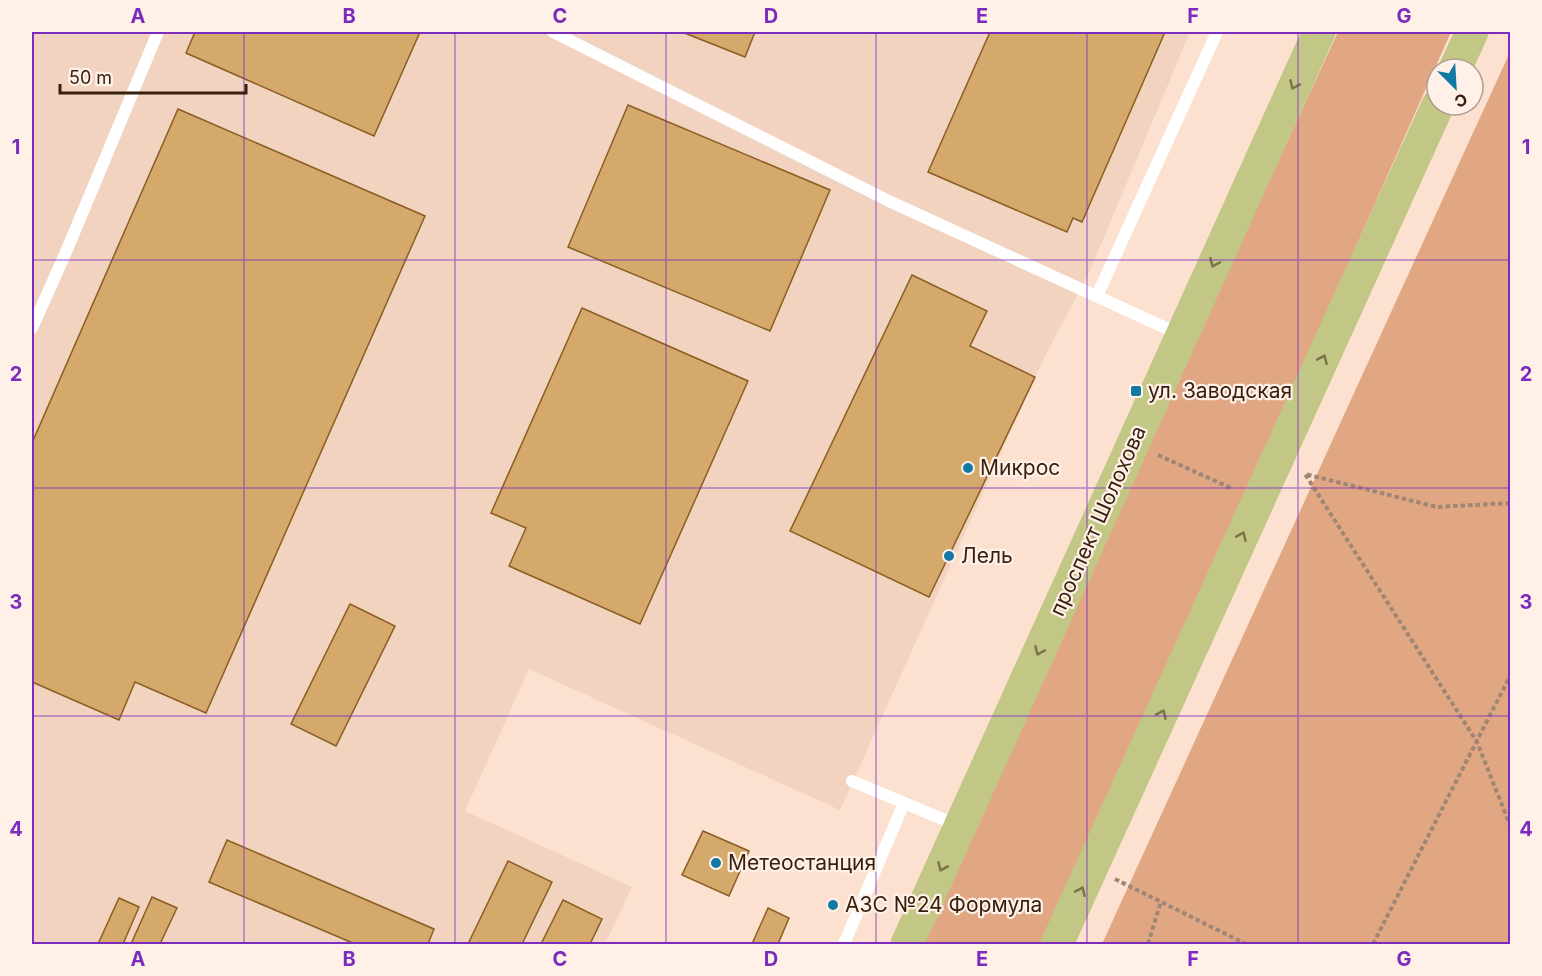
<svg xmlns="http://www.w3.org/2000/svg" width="1542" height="976" viewBox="0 0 1542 976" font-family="Inter,sans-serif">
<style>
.built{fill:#f1d3c0}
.green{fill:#e1a782}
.building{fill:#d5a86b;stroke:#895f21;stroke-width:1.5}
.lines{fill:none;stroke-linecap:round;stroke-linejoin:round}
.path{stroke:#9f8675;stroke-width:4;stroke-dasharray:4.5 3;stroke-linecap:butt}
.service{stroke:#fff;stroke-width:12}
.primary{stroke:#c2c785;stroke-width:33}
.oneway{stroke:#7c734a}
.grid{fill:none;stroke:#7b2cbf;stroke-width:1.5;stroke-opacity:0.55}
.poi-dot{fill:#1279a4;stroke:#fff1e8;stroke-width:2}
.labels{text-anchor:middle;stroke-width:4.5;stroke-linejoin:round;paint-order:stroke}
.poi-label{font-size:21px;fill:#371f0e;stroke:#fff1e8;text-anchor:start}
.street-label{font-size:21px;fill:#371f0e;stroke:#fff1e8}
.neatline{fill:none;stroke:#7b2cbf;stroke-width:2}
.grid-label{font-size:20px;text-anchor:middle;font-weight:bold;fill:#7b2cbf}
</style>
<rect width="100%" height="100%" fill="#fce1d0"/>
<!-- built -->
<path class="built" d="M32 32H1190L1089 273 1044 358 840 810 529 669 465 811 632 887 605 944H32Z"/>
<!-- green -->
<path class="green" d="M1338 32H1451L1248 490 1042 944H921L1146 447Z
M1510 52V944H1102L1129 885Z"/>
<!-- building -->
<path class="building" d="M195 32H420L374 136 186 53Z
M682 32H755L745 57Z
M990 32H1165L1082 222 1073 218 1067 232 928 172Z
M628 105 830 190 770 331 568 247Z
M178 109 425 216 206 713 135 682 119 720 32 682V443Z
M912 275 987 311 970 346 1035 377 929 597 790 531Z
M582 308 748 381 640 624 509 566 526 528 491 513Z
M350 604 395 626 336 746 291 724Z
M703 831 749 851 729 896 682 875Z
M227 840 434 929 428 944H355L209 882Z
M508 861 552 882 522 944H468Z
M152 897 177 908 160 944H131Z
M119 898 139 907 123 944H98Z
M563 900 602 919 590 944H541Z
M768 908 789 918 778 944H752Z"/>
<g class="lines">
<!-- path -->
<path class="path" d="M1158 455 1233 489
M1510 503 1437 507 1305 474 1477 742 1510 825
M1115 879 1246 944
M1148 944 1161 901
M1373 944 1510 676"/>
<!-- service -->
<path class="service" d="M553 32 891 202 1181 335
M1097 296 1217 32
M32 328 66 252 158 32
M852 781 959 826
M844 944 904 803"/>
<!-- primary -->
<path class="primary" d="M1455 69 1472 32
M907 944 1319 32
M1057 944 1438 105"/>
</g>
<!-- one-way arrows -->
<defs><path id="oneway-chevron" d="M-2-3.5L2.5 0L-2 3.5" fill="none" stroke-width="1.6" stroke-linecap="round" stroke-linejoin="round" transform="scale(1.5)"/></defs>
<g class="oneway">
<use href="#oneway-chevron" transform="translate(1294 85) rotate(114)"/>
<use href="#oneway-chevron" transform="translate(1214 263) rotate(114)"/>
<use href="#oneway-chevron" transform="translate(1323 359) rotate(-66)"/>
<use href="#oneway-chevron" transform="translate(1242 536) rotate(-66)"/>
<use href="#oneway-chevron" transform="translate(1039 651) rotate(114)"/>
<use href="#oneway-chevron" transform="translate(1162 714) rotate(-66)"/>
<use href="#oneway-chevron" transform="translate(942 867) rotate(114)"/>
<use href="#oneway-chevron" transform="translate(1081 891) rotate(-66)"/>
</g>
<!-- grid -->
<path class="grid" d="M244 32V944M455 32V944M666 32V944M876 32V944M1087 32V944M1298 32V944M32 260H1510M32 488H1510M32 716H1510"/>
<!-- markers -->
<g class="poi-dot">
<rect x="1130" y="385" width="12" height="12" rx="3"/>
<circle cx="968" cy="468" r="6"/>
<circle cx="949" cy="556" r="6"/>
<circle cx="716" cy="863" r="6"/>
<circle cx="833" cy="905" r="6"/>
</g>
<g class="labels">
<!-- poi labels -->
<g class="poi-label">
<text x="1148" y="398">ул. Заводская</text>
<text x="980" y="475">Микрос</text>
<text x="961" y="563">Лель</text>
<text x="728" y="870">Метеостанция</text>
<text x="845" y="912">АЗС №24 Формула</text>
</g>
<!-- street labels -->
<g class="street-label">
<text transform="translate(1098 521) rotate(-66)" y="7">проспект Шолохова</text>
</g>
</g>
<!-- border -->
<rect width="1542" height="976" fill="none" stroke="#fff1e8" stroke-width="66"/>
<!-- north arrow -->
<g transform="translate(1455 87) rotate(156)"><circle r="28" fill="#fff1e8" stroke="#af9d91" stroke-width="1.5"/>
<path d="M0-4.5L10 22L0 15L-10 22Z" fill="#1279a4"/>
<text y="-9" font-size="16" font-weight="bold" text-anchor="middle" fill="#371f0e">С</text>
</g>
<!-- scale -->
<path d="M60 84v9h186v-9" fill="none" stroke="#371f0e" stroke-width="3"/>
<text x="69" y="84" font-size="18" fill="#371f0e" stroke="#fff1e8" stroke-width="4.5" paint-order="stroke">50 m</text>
<rect x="33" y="33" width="1476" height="910" class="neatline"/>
<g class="grid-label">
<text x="138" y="23">A</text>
<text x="349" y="23">B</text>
<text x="560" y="23">C</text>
<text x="771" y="23">D</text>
<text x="982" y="23">E</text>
<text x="1193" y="23">F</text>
<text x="1404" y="23">G</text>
<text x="16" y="154">1</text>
<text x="1526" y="154">1</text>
<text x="16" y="381">2</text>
<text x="1526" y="381">2</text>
<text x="16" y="609">3</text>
<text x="1526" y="609">3</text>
<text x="16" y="836">4</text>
<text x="1526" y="836">4</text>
<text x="138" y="966">A</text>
<text x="349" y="966">B</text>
<text x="560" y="966">C</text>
<text x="771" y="966">D</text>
<text x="982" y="966">E</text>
<text x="1193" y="966">F</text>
<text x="1404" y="966">G</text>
</g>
</svg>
